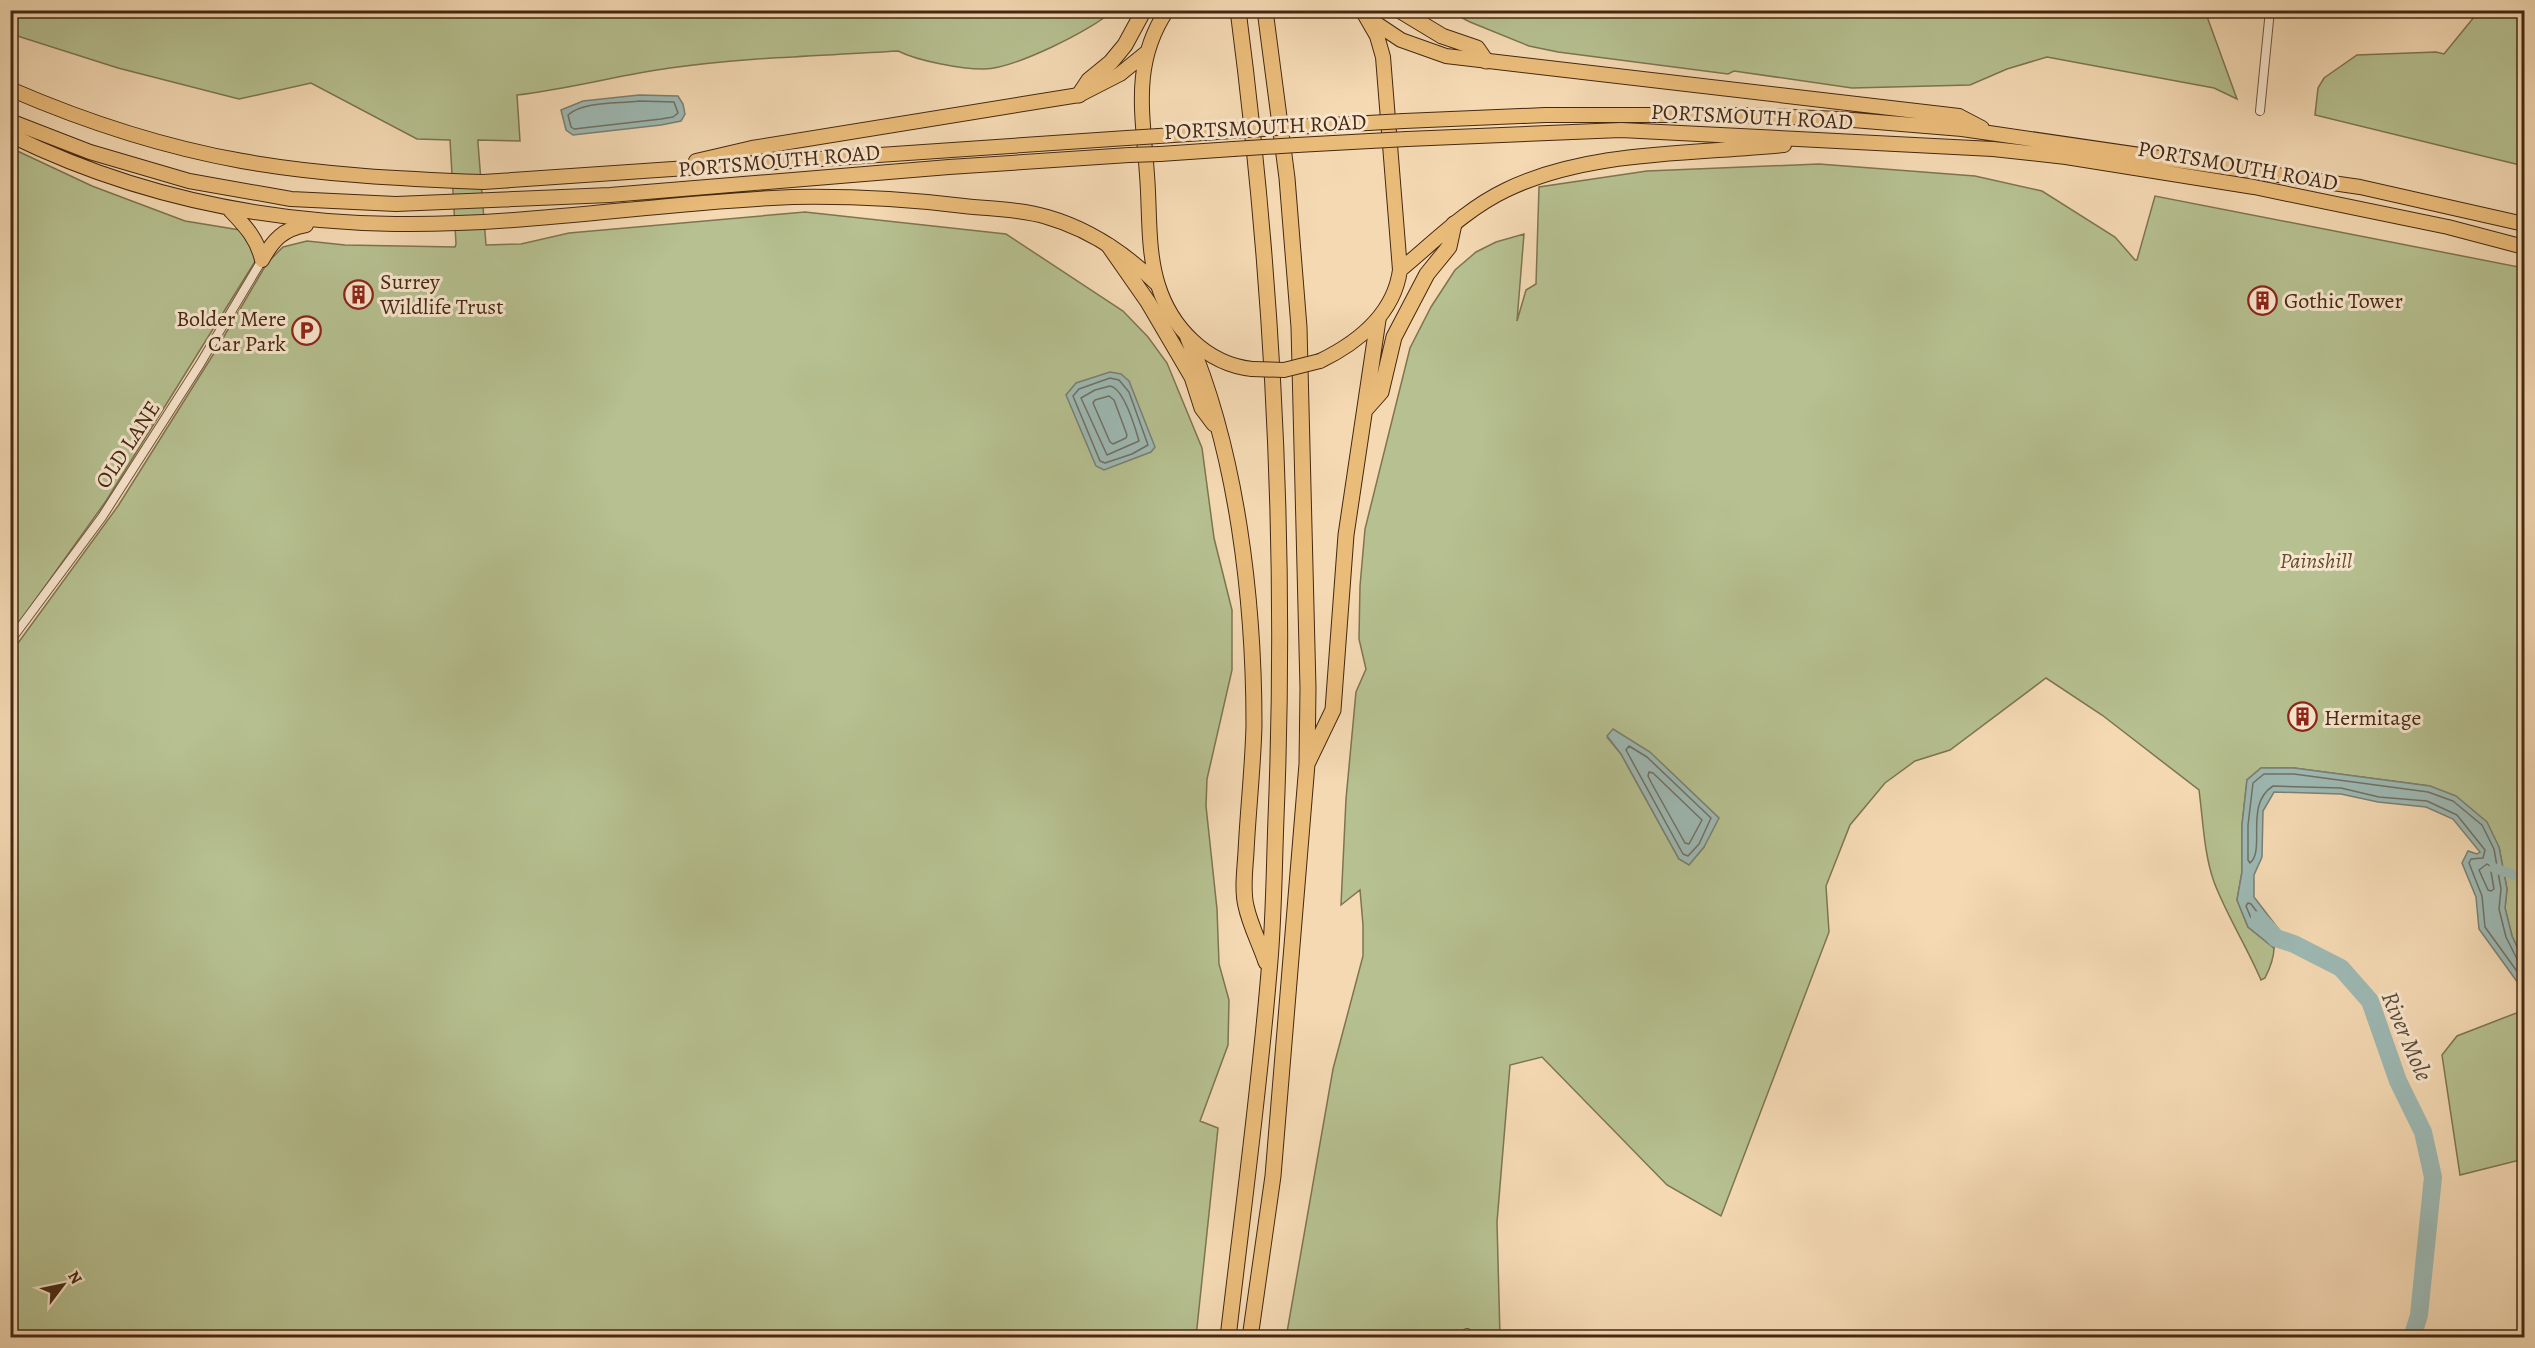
<svg xmlns="http://www.w3.org/2000/svg" width="2535" height="1348" viewBox="0 0 2535 1348" font-family="Alegreya,serif">
<style>
.green{fill:#b6c090;stroke:#7e7451;stroke-width:1.5;fill-rule:evenodd}
.water{fill:#9db9b4;stroke:#7a7f73;stroke-width:1.5}
.lines{fill:none;stroke-linecap:round;stroke-linejoin:round}
.shore{stroke:#717063;stroke-width:1.5}
.canal{stroke:#9db9b4;stroke-width:10}
.river{stroke:#9db9b4;stroke-width:18}
.minor-casing{stroke:#71543a;stroke-width:10}
.trunk-casing{stroke:#452812;stroke-width:16}
.motorway-casing{stroke:#452812;stroke-width:17}
.minor{stroke:#f8e6ce;stroke-width:8}
.trunk{stroke:#eabc7a;stroke-width:14}
.motorway{stroke:#eabc7a;stroke-width:15}
.trunk-bridge-casing{stroke:#452812;stroke-width:16;stroke-linecap:butt}
.trunk-bridge{stroke:#eabc7a;stroke-width:14}
.labels{text-anchor:middle;stroke-width:6;stroke-linejoin:round;paint-order:stroke}
.street-label{font-size:22px;fill:#452812;stroke:#f8e6ce}
.poi-label{font-size:22px;fill:#452812;stroke:#f8e6ce;text-anchor:start}
.park-label{font-size:22px;font-style:italic;fill:#614e32;stroke:#f8e6ce}
.water-label{font-size:24px;font-style:italic;fill:#5b4c3a;stroke:#f8e6ce}
</style>
<rect width="100%" height="100%" fill="#f4d9b3"/>
<filter id="stains"><feTurbulence type="fractalNoise" baseFrequency=".00333" numOctaves="4"/><feColorMatrix values="0 0 0 0 .2 0 0 0 0 .09 0 0 0 0 .02 0 0 0 .5 -.17"/></filter>
<radialGradient id="worn" r=".72"><stop offset=".6" stop-color="#630" stop-opacity="0"/><stop offset="1" stop-color="#630" stop-opacity=".3"/></radialGradient>
<!-- green -->
<path class="green" d="M11 11H1112C1093 30 1011 70 983 69 961 69 918 61 898 51 822 56 746 57 670 68 619 75 569 89 517 95L520 141 478 140V143L486 245 521 244 569 233 805 212 1006 234 1123 311 1148 337 1167 363 1202 448 1214 538 1232 610V670L1207 779 1206 806 1217 909 1219 964 1229 1000 1228 1045 1200 1121 1218 1128 1196 1337H11L10 654 118 506 216 350 267 263 283 247 307 241 345 245 455 247 456 244 450 140 417 139 311 83 239 99 118 68 11 34Z
M1449 11H2205L2237 99 2214 88 2047 57 2007 69 1970 85 1852 88 1734 71 1728 74 1558 52 1529 46 1470 22Z
M2479 11H2524V166L2315 115 2318 88 2324 78 2357 55 2436 52 2444 54Z
M11 148 92 186 185 221 240 230 252 247 256 260 106 501 11 634Z
M1819 164 1975 176 2042 191 2115 237 2135 260H2137L2155 196 2524 268V962L2512 936 2505 908 2507 889 2499 847 2430 786 2294 768H2261L2247 780 2242 825V872L2237 900 2248 927 2274 948C2274 959 2270 968 2265 978L2261 980C2247 947 2227 916 2214 882 2204 854 2203 820 2199 790L2102 715 2046 678 1950 750 1915 761 1885 783 1850 825 1826 886 1829 932 1721 1216 1667 1185 1542 1057 1510 1065 1497 1222 1500 1337 1286 1338 1333 1069 1363 956V925L1360 890 1341 905 1346 799 1356 692 1366 669 1359 639 1360 586 1365 529 1410 348 1431 307 1455 270 1476 252 1496 242 1524 234 1517 321 1526 290 1536 284 1539 187 1647 171ZM1607 737 1704 847 1689 864 1679 859 1621 754Z
M2524 1010V1159L2460 1175 2442 1055 2457 1036Z"/>
<!-- water -->
<path class="water" d="M639 95 678 96 683 104 685 114 681 121 661 125 573 135 566 130 561 110 583 101Z
M1110 372 1121 374 1129 381 1155 447 1151 452 1104 470 1096 466 1066 395 1076 383Z
M1613 729 1650 752 1719 818 1704 847 1689 865 1679 859 1621 754 1607 736Z
M2261 768H2294L2430 786 2456 796 2487 822 2499 847 2507 889 2505 908 2512 936 2524 962V989L2518 983 2479 929 2476 897 2462 863 2468 851 2477 854 2480 852 2453 819 2426 807 2378 802 2341 794 2274 792 2263 811 2262 857 2254 875V897L2280 931 2274 948 2248 927 2237 900 2242 872V825L2247 780Z"/>
<g class="lines">
<!-- shore -->
<path class="shore" d="M639 101 674 102 678 113 673 117 661 119 574 129 571 127 568 115C584 101 618 104 639 101Z
M1110 378 1119 380 1129 392 1148 445 1132 454 1105 463 1100 461 1073 396 1079 389Z
M1110 386C1124 388 1135 427 1139 441L1107 455 1081 398 1095 390Z
M1109 396 1114 400 1127 435 1126 438 1113 444 1110 442 1093 403 1095 400Z
M1629 746 1647 757 1711 818 1699 844 1688 856 1683 854 1626 750Z
M1649 772 1653 773 1702 820 1689 844 1685 843 1652 784 1648 776Z
M2487 864 2490 866 2494 889 2491 891 2488 890 2479 870Z
M2248 903 2251 904 2270 929 2269 934H2266L2253 923 2246 906Z
M2524 962 2517 959 2506 937 2499 909 2501 889 2494 849 2482 825 2453 801 2428 792 2294 774H2264L2253 783 2248 825V860L2250 863C2266 850 2244 804 2273 786L2341 788 2379 797 2427 801 2457 815 2485 850 2483 858 2471 859 2469 863 2482 896 2485 927 2524 981"/>
<!-- canal -->
<path class="canal" d="M2494 868 2524 878"/>
<!-- river -->
<path class="river" d="M2259 920 2276 938 2294 944 2341 968 2370 1001 2398 1081 2423 1132 2433 1177 2419 1315 2412 1338"/>
<defs>
<path id="minor" d="M2260 111 2270 10
M10 641 102 517 200 364 262 260
M1466 1338 1467 1333"/>
<path id="trunk" d="M1167 10C1131 64 1143 115 1147 175 1150 210 1147 250 1158 285 1171 327 1206 364 1252 369
M1368 18 1401 40 1446 56 1959 116 1982 128
M10 89C84 121 163 147 242 161 321 175 403 179 483 182L1127 138
M10 121 90 152 189 181 291 199 396 204 610 195 949 167 1129 155
M1404 121 1545 115H1744L1841 119 1962 129 2360 187 2524 224
M1293 127 1368 123
M10 135C132 195 260 222 395 224 528 226 660 202 792 197 850 196 907 199 964 206 991 209 1021 209 1047 217 1089 229 1126 254 1157 284
M1159 136 1232 131
M1407 139 1621 130 1993 149 2066 157 2254 187 2448 227 2524 247
M1297 145 1370 141
M1160 154 1233 149
M696 161 752 148 1079 95 1120 74 1146 53
M230 210C245 226 257 238 262 260
M262 260C273 240 283 229 306 225
M1400 270C1434 242 1466 209 1506 190 1588 150 1694 154 1784 145
M1320 361C1357 343 1394 314 1400 270L1383 57 1377 36 1362 10"/>
<path id="motorway" d="M1399 10 1442 36 1477 48 1486 61
M1079 95 1089 80 1111 62 1125 45 1144 10
M1109 246 1148 302 1192 377 1202 408 1214 424
M1188 338C1237 453 1254 600 1254 725 1253 767 1248 810 1246 852 1245 869 1242 890 1246 906 1250 925 1260 944 1266 962
M1366 409 1381 392 1394 337 1427 274 1449 247 1454 224
M1308 762 1333 710 1346 535 1378 320
M1228 1338C1242 1216 1259 1094 1269 972 1274 921 1274 869 1276 818 1287 548 1273 278 1238 10
M1250 1338 1273 1176 1307 764 1308 688 1299 327 1287 178 1265 10"/>
</defs>
<!-- minor casing -->
<use href="#minor" class="minor-casing"/>
<!-- trunk casing -->
<use href="#trunk" class="trunk-casing"/>
<!-- motorway casing -->
<use href="#motorway" class="motorway-casing"/>
<!-- minor -->
<use href="#minor" class="minor"/>
<!-- trunk -->
<use href="#trunk" class="trunk"/>
<!-- motorway -->
<use href="#motorway" class="motorway"/>
<defs>
<path id="trunk-bridge" d="M1368 123 1404 121
M1232 131 1293 127
M1127 138 1159 136
M1370 141 1407 139
M1233 149 1297 145
M1129 155 1160 154
M1252 369 1284 370 1320 361"/>
</defs>
<!-- trunk-bridge casing -->
<use href="#trunk-bridge" class="trunk-bridge-casing"/>
<!-- trunk-bridge -->
<use href="#trunk-bridge" class="trunk-bridge"/>
</g>
<!-- icons -->
<defs>
<symbol id="building-ring" viewBox="-11 -11 22 22"><circle r="9.5" fill="#f8e6ce" stroke="#8f2418" stroke-width="1.5"/><path d="M-4-6H4V6H1V3H-1V6H-4ZM-2.5-4.3h1.7v1.8h-1.7ZM.8-4.3h1.7v1.8H.8ZM-2.5-1h1.7V.8h-1.7ZM.8-1h1.7V.8H.8Z" fill="#8f2418"/></symbol>
<symbol id="parking-ring" viewBox="-11 -11 22 22"><circle r="9.5" fill="#f8e6ce" stroke="#8f2418" stroke-width="1.5"/><path d="M-3.5-5.5H1a3.5 3.5 0 0 1 0 7H-1V5.5H-3.5ZM-1-3.4V-.6H.8a1.4 1.4 0 0 0 0-2.8Z" fill="#8f2418"/></symbol>
</defs>
<g fill-rule="evenodd">
<use href="#building-ring" x="342" y="278" width="33" height="33"/>
<use href="#building-ring" x="2246" y="284" width="33" height="33"/>
<use href="#parking-ring" x="290" y="314" width="33" height="33"/>
<use href="#building-ring" x="2286" y="700" width="33" height="33"/>
</g>
<g class="labels">
<!-- street labels -->
<g class="street-label">
<text transform="translate(1752 116) rotate(3)" y="8">PORTSMOUTH ROAD</text>
<text transform="translate(1265 126) rotate(-3)" y="8">PORTSMOUTH ROAD</text>
<text transform="translate(779 160) rotate(-5)" y="8">PORTSMOUTH ROAD</text>
<text transform="translate(2238 165) rotate(10)" y="8">PORTSMOUTH ROAD</text>
<text transform="translate(127 444) rotate(-57)" y="8">OLD LANE</text>
</g>
<!-- poi labels -->
<g class="poi-label">
<text x="380" y="289">Surrey<tspan x="380" dy="25">Wildlife Trust</tspan></text>
<text x="2284" y="308">Gothic Tower</text>
<text x="286" y="326" text-anchor="end">Bolder Mere<tspan x="286" dy="25">Car Park</tspan></text>
<text x="2324" y="725">Hermitage</text>
</g>
<!-- park labels -->
<g class="park-label">
<text x="2316" y="568">Painshill</text>
</g>
<!-- water labels -->
<g class="water-label">
<text transform="translate(2407 1036) rotate(67)" y="8">River Mole</text>
</g>
</g>
<!-- margin -->
<rect width="2535" height="1348" fill="none" stroke="#f4d9b3" stroke-width="36"/>
<rect x="12" y="12" width="2511" height="1324" fill="none" stroke="#452812" stroke-width="3"/>
<rect x="18" y="18" width="2499" height="1312" fill="none" stroke="#452812" stroke-width="1.5"/>
<!-- north arrow -->
<g transform="translate(63 1285) rotate(58)" stroke="#f8e6ce" stroke-width="4.5" paint-order="stroke">
<path d="M0-4.5L10 22L0 15L-10 22Z" fill="#452812"/>
<text y="-9" font-size="16" font-weight="bold" text-anchor="middle" fill="#452812">N</text>
</g>
<rect width="100%" height="100%" filter="url(#stains)"/>
<rect width="100%" height="100%" fill="url(#worn)"/>
</svg>
